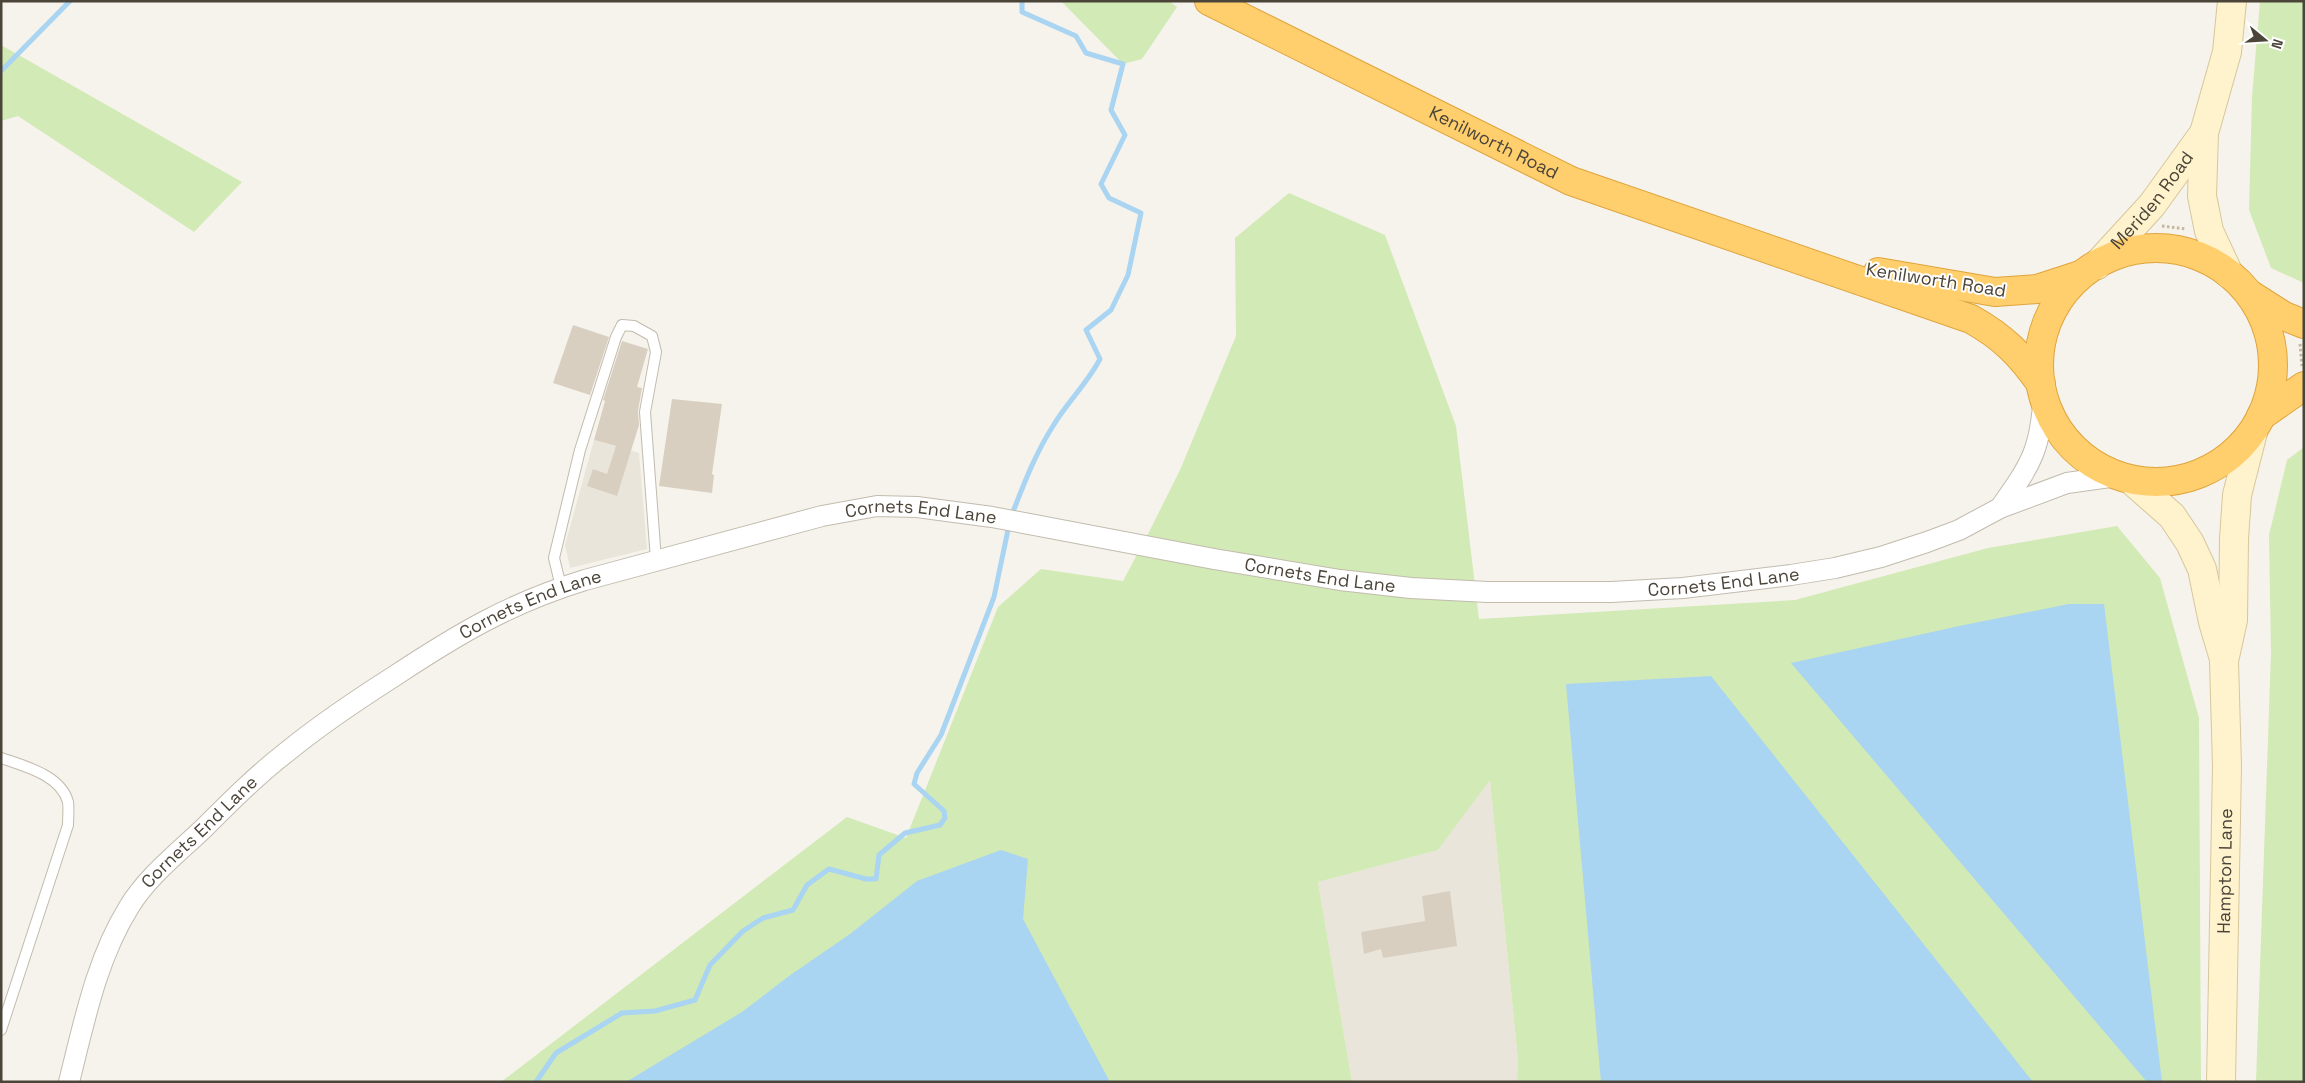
<svg xmlns="http://www.w3.org/2000/svg" width="2305" height="1083" viewBox="0 0 2305 1083" font-family="'Space Grotesk',sans-serif">
<style>
.residential{fill:#eae5da}
.green{fill:#d2eab5}
.water{fill:#a9d4f2}
.lines{fill:none;stroke-linecap:round;stroke-linejoin:round}
.stream{stroke:#a9d4f2;stroke-width:5}
.building{fill:#d8cfc1}
.lane-casing{stroke:#c2bbae;stroke-width:12}
.street-casing{stroke:#c2bbae;stroke-width:22}
.secondary-casing{stroke:#d6c79b;stroke-width:30}
.highway-casing{stroke:#e0a43c;stroke-width:30}
.path{stroke:#c4b79f;stroke-width:3;stroke-dasharray:2.5 2.5;stroke-linecap:butt}
.lane{stroke:#fff;stroke-width:10}
.street{stroke:#fff;stroke-width:20}
.secondary{stroke:#fff3cd;stroke-width:28}
.highway{stroke:#ffcf6e;stroke-width:28}
.labels{text-anchor:middle;stroke-width:4;stroke-linejoin:round;paint-order:stroke}
.street-label{font-size:18px;fill:#4b4439;stroke:#fff}
</style>
<rect width="100%" height="100%" fill="#f6f3ec"/>
<!-- residential -->
<path class="residential" d="M594 440 639 453 647 549 570 568 565 545Z
M1490 779 1518 1060 1517 1082H1352L1318 882 1438 850Z"/>
<!-- green -->
<path class="green" d="M1061 1H1169L1177 7 1142 59 1123 64Z
M2260 1H2304V283L2271 268 2249 210 2252 97Z
M1 45 242 182 194 232 18 116 1 121Z
M1289 193 1385 235 1456 426 1479 619 1795 600 1988 548 2117 526 2160 578 2199 718 2201 1082H1517L1518 1060 1490 780 1438 850 1318 882 1352 1082H501L847 817 906 838 998 607 1041 569 1123 581 1149 532 1180 470 1236 336 1235 238Z
M2304 447V1082H2256L2271 653 2269 535 2287 460Z"/>
<!-- water -->
<path class="water" d="M2069 604H2104L2162 1082H2147L1791 663 1964 625Z
M1711 676 2033 1082H1601L1566 684Z
M1001 850 1028 859 1023 919 1110 1082H626L742 1012 789 976 850 934 917 881Z"/>
<g class="lines">
<!-- stream -->
<path class="stream" d="M1 71 70 1
M1011 517C1023 486 1035 454 1053 426 1067 402 1087 384 1100 359L1086 330 1111 310 1128 275 1141 213 1109 198 1101 184 1125 135 1111 110 1123 64 1086 53 1076 36 1022 12V1
M536 1082 556 1053 622 1013 655 1011 695 1000 710 965 743 931 763 918 793 910 807 885 829 869 866 879H876L879 855 905 833 940 825 945 818 944 811 914 784 917 773 941 735 994 597 1009 525"/>
</g>
<!-- building -->
<path class="building" d="M573 325 609 337 590 395 553 383Z
M622 341 648 349 637 387 642 388 638 411 639 425 617 496 587 486 593 469 607 474 616 446 594 440 605 401 603 400Z
M672 399 722 404 712 474 714 475 712 493 659 486Z
M1450 891 1457 946 1383 958 1381 949 1364 954 1361 932 1425 921 1422 896Z"/>
<g class="lines">
<defs>
<path id="lane" d="M561 587 554 558 580 450 616 337 622 325 634 326 652 336 656 352 645 412 656 560
M1 758C24 766 61 775 68 802 69 809 68 818 68 825L1 1030"/>
<g id="street">
<path d="M2000 508C2032 463 2041 449 2044 392"/>
<path id="s1" d="M69 1082C84 1023 96 960 129 907 147 877 179 852 204 828 231 801 258 774 288 751 321 724 357 700 393 677 458 634 510 603 585 580L822 516 877 506 917 507 992 517 1214 559 1340 580 1411 588 1488 592H1611L1683 588 1791 575 1835 568 1881 557 1927 542 1959 530 2000 508 2067 483 2117 476"/>
</g>
<g id="secondary">
<path id="s2" d="M2097 265 2152 205 2204 133"/>
<path d="M2229 274 2209 231 2202 196 2204 133 2227 52 2232 1"/>
<path d="M2131 480 2172 516 2190 543 2202 569 2213 622 2224 659"/>
<path id="s3" d="M2221 1082 2227 766 2224 661 2233 620 2234 539 2237 495 2253 432"/>
</g>
<g id="highway">
<path id="s4" d="M1209 1 1571 181 1971 319C2003 337 2020 354 2041 384"/>
<circle cx="2156" cy="365" r="117"/>
<path d="M1878 272 1995 292 2037 289 2080 275"/>
<path d="M2251 295 2284 316 2304 324"/>
<path d="M2261 416 2304 386"/>
</g>
</defs>
<!-- lane casing -->
<use href="#lane" class="lane-casing"/>
<!-- street casing -->
<use href="#street" class="street-casing"/>
<!-- secondary casing -->
<use href="#secondary" class="secondary-casing"/>
<!-- highway casing -->
<use href="#highway" class="highway-casing"/>
<!-- path -->
<path class="path" d="M2162 226 2186 229
M2300 344 2302 366"/>
<!-- lane -->
<use href="#lane" class="lane"/>
<!-- street -->
<use href="#street" class="street"/>
<!-- secondary -->
<use href="#secondary" class="secondary"/>
<!-- highway -->
<use href="#highway" class="highway"/>
</g>
<g class="labels">
<!-- street labels -->
<g class="street-label">
<text dy="6" stroke="none"><textPath href="#s4" startOffset="318">Kenilworth Road</textPath></text>
<text dy="6" stroke="none"><textPath href="#s2" startOffset="85">Meriden Road</textPath></text>
<text transform="translate(1936 280) rotate(9)" y="6">Kenilworth Road</text>
<text dy="6" stroke="none"><textPath href="#s1" startOffset="1099">Cornets End Lane</textPath></text>
<text dy="6" stroke="none"><textPath href="#s1" startOffset="1504">Cornets End Lane</textPath></text>
<text dy="6" stroke="none"><textPath href="#s1" startOffset="1909">Cornets End Lane</textPath></text>
<text dy="6" stroke="none"><textPath href="#s1" startOffset="694">Cornets End Lane</textPath></text>
<text dy="6" stroke="none"><textPath href="#s1" startOffset="289">Cornets End Lane</textPath></text>
<text dy="6" stroke="none"><textPath href="#s3" startOffset="211">Hampton Lane</textPath></text>
</g>
</g>
<!-- border -->
<rect width="2305" height="1083" fill="none" stroke="#4b4439" stroke-width="5"/>
<!-- north arrow -->
<g transform="translate(2265 40) rotate(108)" stroke="#ffffff" stroke-width="4" paint-order="stroke">
<path d="M0-4L9 19L0 12L-9 19Z" fill="#4b4439"/>
<text y="-8" font-size="14" font-weight="bold" text-anchor="middle" fill="#4b4439">N</text>
</g>
</svg>
